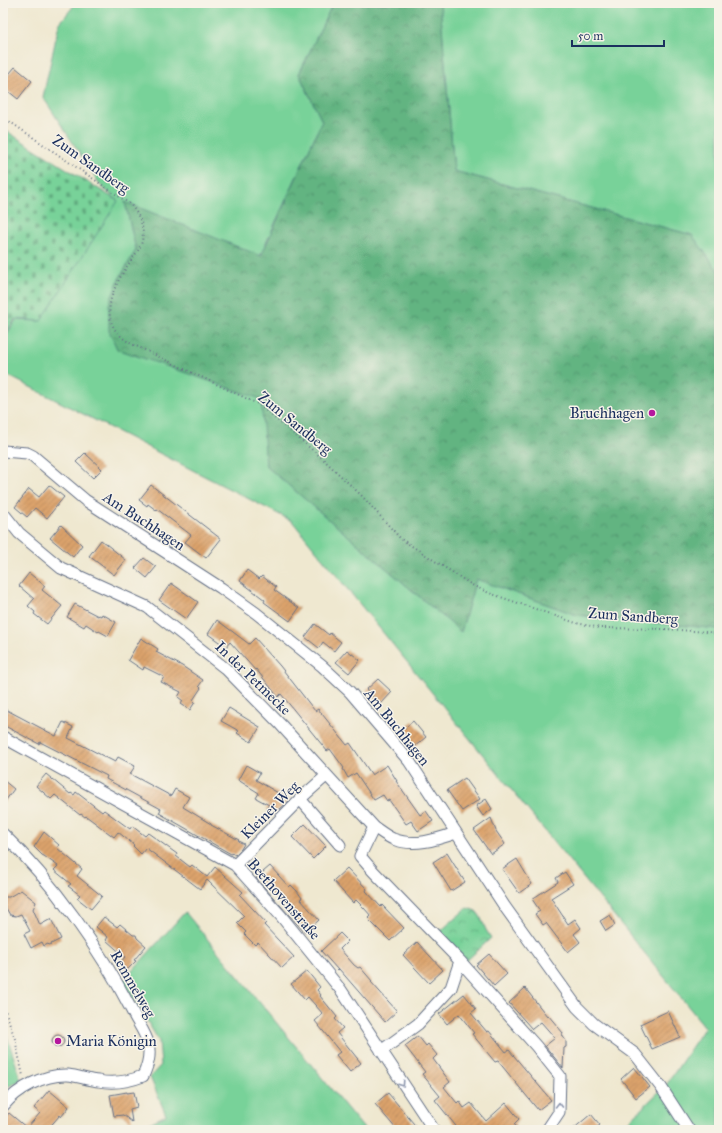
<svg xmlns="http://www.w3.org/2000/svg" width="722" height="1133" viewBox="0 0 722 1133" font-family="'IM FELL Great Primer',serif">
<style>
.green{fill:#78d299;stroke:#4a807c}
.forest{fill:url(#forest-crowns);stroke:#3e7270}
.cemetery{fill:url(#cemetery-stones);stroke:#4a807c}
.park{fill:url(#park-crowns);stroke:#4a807c}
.building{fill:url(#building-hatch)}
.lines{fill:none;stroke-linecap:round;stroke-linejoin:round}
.minor-casing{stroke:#657086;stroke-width:13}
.path{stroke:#657086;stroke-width:2;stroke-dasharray:1 3;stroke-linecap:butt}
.minor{stroke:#fff;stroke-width:11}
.oneway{stroke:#8d97ae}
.poi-dot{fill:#b5179e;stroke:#f7f3e8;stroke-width:1.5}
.labels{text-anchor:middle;stroke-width:3;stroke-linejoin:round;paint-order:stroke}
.street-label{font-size:15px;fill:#1b2f5e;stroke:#f7f3e8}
.poi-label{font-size:15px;fill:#1b2f5e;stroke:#f7f3e8;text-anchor:end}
</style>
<defs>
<pattern id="forest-crowns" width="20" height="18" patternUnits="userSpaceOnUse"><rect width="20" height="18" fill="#62b481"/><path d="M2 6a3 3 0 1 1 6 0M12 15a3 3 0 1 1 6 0" fill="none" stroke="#50936d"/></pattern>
<pattern id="cemetery-stones" width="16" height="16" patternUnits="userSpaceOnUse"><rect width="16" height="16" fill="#78d299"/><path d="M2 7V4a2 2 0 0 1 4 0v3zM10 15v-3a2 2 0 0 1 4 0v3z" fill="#62ab80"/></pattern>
<pattern id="park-crowns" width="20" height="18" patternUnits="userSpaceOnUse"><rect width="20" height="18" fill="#78d299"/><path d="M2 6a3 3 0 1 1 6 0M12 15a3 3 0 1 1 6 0" fill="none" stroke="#62ab80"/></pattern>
<pattern id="building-hatch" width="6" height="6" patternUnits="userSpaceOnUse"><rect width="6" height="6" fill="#dca36c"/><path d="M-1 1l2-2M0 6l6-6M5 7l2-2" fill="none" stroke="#b2855c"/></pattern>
</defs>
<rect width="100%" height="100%" fill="#f7f3e8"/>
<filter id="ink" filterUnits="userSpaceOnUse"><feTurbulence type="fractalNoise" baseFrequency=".025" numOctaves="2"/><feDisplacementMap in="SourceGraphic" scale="8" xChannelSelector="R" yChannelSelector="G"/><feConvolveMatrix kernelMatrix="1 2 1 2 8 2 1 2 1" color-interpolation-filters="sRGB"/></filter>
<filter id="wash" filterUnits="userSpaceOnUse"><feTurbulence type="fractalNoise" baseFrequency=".012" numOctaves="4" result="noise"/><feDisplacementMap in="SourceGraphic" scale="16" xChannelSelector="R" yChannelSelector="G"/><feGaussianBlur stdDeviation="0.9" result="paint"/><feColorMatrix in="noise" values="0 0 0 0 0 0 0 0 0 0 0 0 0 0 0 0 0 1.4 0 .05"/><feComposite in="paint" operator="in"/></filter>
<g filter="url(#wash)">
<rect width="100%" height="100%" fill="#efe8d0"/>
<!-- green -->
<path class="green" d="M76 3H333L299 74 322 121 260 256 125 202 136 250 119 279 118 349 262 399 266 466 461 632 476 579 577 615 719 629V1130H620L667 1084 705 1027 292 521 3 373V340L16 320 39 321 117 200 101 186 43 97 59 24Z
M440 3H719V272L692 235 454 171Z
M185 912 365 1130H135L166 1115 150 1077 161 1065 159 1041 123 981Z
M3 1024 21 1080 7 1087 3 1091Z"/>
<!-- forest -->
<path class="forest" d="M333 3H440L454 171 692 235 719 272V629L577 615 476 579 461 632 266 466 261 399 117 349 109 331V304L119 279 136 250 125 202 261 256 322 121 299 74Z"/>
<!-- cemetery -->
<path class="cemetery" d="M3 129 118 201 41 321 15 319 3 338Z"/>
<!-- park -->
<path class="park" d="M467 908 476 911 480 916 486 930 491 938 464 963 437 934Z"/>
<g id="blocks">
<!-- building -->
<path class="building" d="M15 67 32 81 18 99 3 87V81Z
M85 453 102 469 93 478 76 462Z
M49 485 64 497 47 518 35 508 27 517 15 507 29 489 39 497Z
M151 485 221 539 206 558 185 542 191 535 157 509 156 510 148 504 147 506 139 500Z
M61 525 82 545 73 557 50 538Z
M101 540 126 560 114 575 89 556Z
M144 558 156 567 147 578 135 568Z
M247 570 259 579 262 576 276 587 274 590 299 608 290 621 264 602 265 600 240 581Z
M29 573 45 586 42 590 62 606 47 624 34 614 35 612 28 606 34 599 19 586Z
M171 583 198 602 186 619 159 600Z
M75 604 98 616 99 615 101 616 102 614 116 622 108 636 99 631 98 632 86 624 84 627 67 617Z
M217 620 249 644 255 638 280 666 315 711 318 709 347 745 350 743 372 775 387 765 397 781H396L420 815 426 811 433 821 418 831 411 821 406 824 389 800 387 801 383 795 374 800 356 773 348 778 343 769 344 768 330 749 327 751 281 694 278 697 256 669 255 670 230 642 226 647 208 634Z
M315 624 329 635 330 633 341 642 334 651 323 642 319 648 305 637Z
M141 638 158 649 156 652 182 666 203 680 199 686 201 688 193 700 195 702 190 710 181 704 183 701 178 697 181 692 161 682 164 677 144 667 143 670 128 660Z
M347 650 360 660 349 673 336 662Z
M378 679 392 692 381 704 366 690Z
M3 708 56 736 63 722 73 727 68 738 115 762 118 757 135 766 130 774 171 796 175 789 189 797 183 807 211 824V825L239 840 238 841 244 844 241 849 235 855 232 853 231 854 159 813 161 809 106 779 107 776 40 742 39 744 3 725Z
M229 708 260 727 251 742 237 733 239 731 221 721Z
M413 721 426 737 413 748 400 732Z
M246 765 260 773 256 780 290 800 279 810 278 809 275 814 266 809 269 805 256 798 259 793 238 780Z
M46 774 70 794 71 793 74 795 76 792 102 812 104 810 130 829 132 826 145 836 148 833 177 854 176 856 190 867 192 865 207 877 215 867 243 892 240 895 266 923 264 925 294 957 282 968 258 942 255 945 244 934 246 932 237 923 244 916 207 880 200 889 146 848 141 854 133 846 134 845 118 832 114 837 86 816 85 817 81 814 80 815 55 795 51 799 36 786Z
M465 778 480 799 462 811 447 790Z
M3 780 14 789 3 804Z
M486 799 492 809 483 816 476 806Z
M491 818 496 831 505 844 491 854 474 830Z
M305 824 326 846 313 859 292 837Z
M44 832 59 845 57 848 82 869 77 876 102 896 91 909 77 898 80 895 68 886 71 884 54 870 58 866 44 856 42 855 34 847Z
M447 853 465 882 451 891 433 862Z
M517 859 532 884 519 893 502 869Z
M270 866 289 887 291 885 297 891 302 898 300 899 319 920 305 933 256 878Z
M347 868 367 889 366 891 381 907 382 905 404 928 390 941 368 919 371 916 364 908 356 900 353 903 333 881Z
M565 872 573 884 551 898 568 924 575 919 581 928 574 934 580 942 568 952 546 923 543 925 535 914 540 911 532 899 558 882 556 878Z
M21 890 36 902 33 909 40 925 51 919 61 939 49 945 48 944 44 946 42 942 31 948 24 934 30 931 21 914 16 916 10 915 3 903V897H9Z
M610 915 615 925 606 931 600 921Z
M104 917 117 927 120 924 133 935H136L137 938 146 946 134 960 136 961 124 973 119 964 125 957 106 940 108 937 96 927Z
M340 933 348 941 340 949 354 965 358 968 360 967 372 981 371 982 397 1011 385 1022 339 969 338 970 321 951Z
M417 942 443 970 429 983 403 955Z
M489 954 507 974 494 986 476 965Z
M307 971 320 987 317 990 321 995 320 996 337 1017 335 1019 343 1028 337 1033 361 1063 350 1072 336 1055 340 1052 315 1021 323 1014 308 997 305 1000 291 984Z
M525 988 547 1016 548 1015 563 1033 562 1035 566 1041V1047L564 1048 563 1068 545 1046 555 1038 541 1022 532 1029 509 1003Z
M464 994 476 1009 471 1013 487 1032 489 1031 506 1052 509 1050 551 1100 538 1110 498 1061 495 1062 472 1034 474 1033 459 1014 447 1024 439 1014Z
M668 1011 680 1037 652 1049 640 1024Z
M52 1041a6 6 0 1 1 12 0a6 6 0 1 1-12 0Z
M418 1036 426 1046 428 1044 437 1055 433 1059 450 1082 444 1087 457 1103 459 1101 464 1108 471 1103 486 1121 506 1103 519 1119 514 1124 519 1130H459L435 1100 440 1096 422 1074 425 1072 405 1046Z
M634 1067 650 1087 636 1098 621 1079Z
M49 1090 69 1107 61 1117 60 1115 47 1130H3V1120L9 1113 27 1128 40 1113 34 1108Z
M127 1092V1093L134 1092 137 1107 130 1109 132 1122 123 1115 114 1116 110 1095Z
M388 1093 419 1130H397L375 1104Z
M591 1114 600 1125 594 1130H572Z"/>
</g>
</g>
<g filter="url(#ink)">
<use href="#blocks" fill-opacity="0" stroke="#657086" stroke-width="1"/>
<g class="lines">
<defs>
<path id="minor" d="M3 451 27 453 33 456 85 500 221 588 256 613 322 666 350 692 409 761 505 907 577 1007 594 1024 635 1054 661 1087 689 1130
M3 513 19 533 61 568 147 607 226 669 281 725 374 827C380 831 386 836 393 839 414 847 435 840 456 833
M3 737 235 865 281 916 341 990 434 1130
M300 799 340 845
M374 827 360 856 373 871 460 961 536 1046 560 1076 559 1112 547 1130
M3 834C53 882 100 949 132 1011 136 1020 146 1034 148 1043 151 1055 148 1065 143 1076 130 1081 113 1084 98 1081 88 1080 78 1076 68 1075 44 1074 18 1088 3 1106
M235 865 300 799 326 776
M381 1051 418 1024 451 988 460 961"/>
</defs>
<!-- minor casing -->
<use href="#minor" class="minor-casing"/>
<!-- path -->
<path class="path" d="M3 117 130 204C139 215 145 226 142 241 141 248 134 256 130 262 117 281 100 309 116 331 120 336 125 340 130 343L258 404 322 458 361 495 401 539 472 585 489 593 576 623 601 628 667 629 719 633
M3 1004 15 1039 23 1076"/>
<!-- minor -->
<use href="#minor" class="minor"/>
</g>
<!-- one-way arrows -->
<defs><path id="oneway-chevron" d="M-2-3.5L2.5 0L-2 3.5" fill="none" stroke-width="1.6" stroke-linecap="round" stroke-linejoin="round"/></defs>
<g class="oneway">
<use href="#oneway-chevron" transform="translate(402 1084) rotate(56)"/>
<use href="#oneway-chevron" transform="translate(559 1105) rotate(-89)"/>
</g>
</g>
<!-- markers -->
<g class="poi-dot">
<circle cx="652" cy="413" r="4"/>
<circle cx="58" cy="1041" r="4"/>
</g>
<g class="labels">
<!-- street labels -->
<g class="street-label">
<text transform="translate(91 164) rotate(35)" y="5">Zum Sandberg</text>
<text transform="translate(295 423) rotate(39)" y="5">Zum Sandberg</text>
<text transform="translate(144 521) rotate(33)" y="5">Am Buchhagen</text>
<text transform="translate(633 616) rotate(4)" y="5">Zum Sandberg</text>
<text transform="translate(253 678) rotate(44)" y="5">In der Petmecke</text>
<text transform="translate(397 727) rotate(51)" y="5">Am Buchhagen</text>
<text transform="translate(270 810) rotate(-45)" y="5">Kleiner Weg</text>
<text transform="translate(284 899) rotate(49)" y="5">Beethovenstraße</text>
<text transform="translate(133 984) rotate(60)" y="5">Remmelweg</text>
</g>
<!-- poi labels -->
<g class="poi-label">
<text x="644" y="418">Bruchhagen</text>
<text x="66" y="1046" text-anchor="start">Maria Königin</text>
</g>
</g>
<!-- margin -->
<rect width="722" height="1133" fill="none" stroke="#f7f3e8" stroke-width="16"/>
<!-- scale -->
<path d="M572 40v6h92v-6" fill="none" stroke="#1b2f5e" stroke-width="2"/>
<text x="578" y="40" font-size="12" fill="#1b2f5e" stroke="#f7f3e8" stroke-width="3" paint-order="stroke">50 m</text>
</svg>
